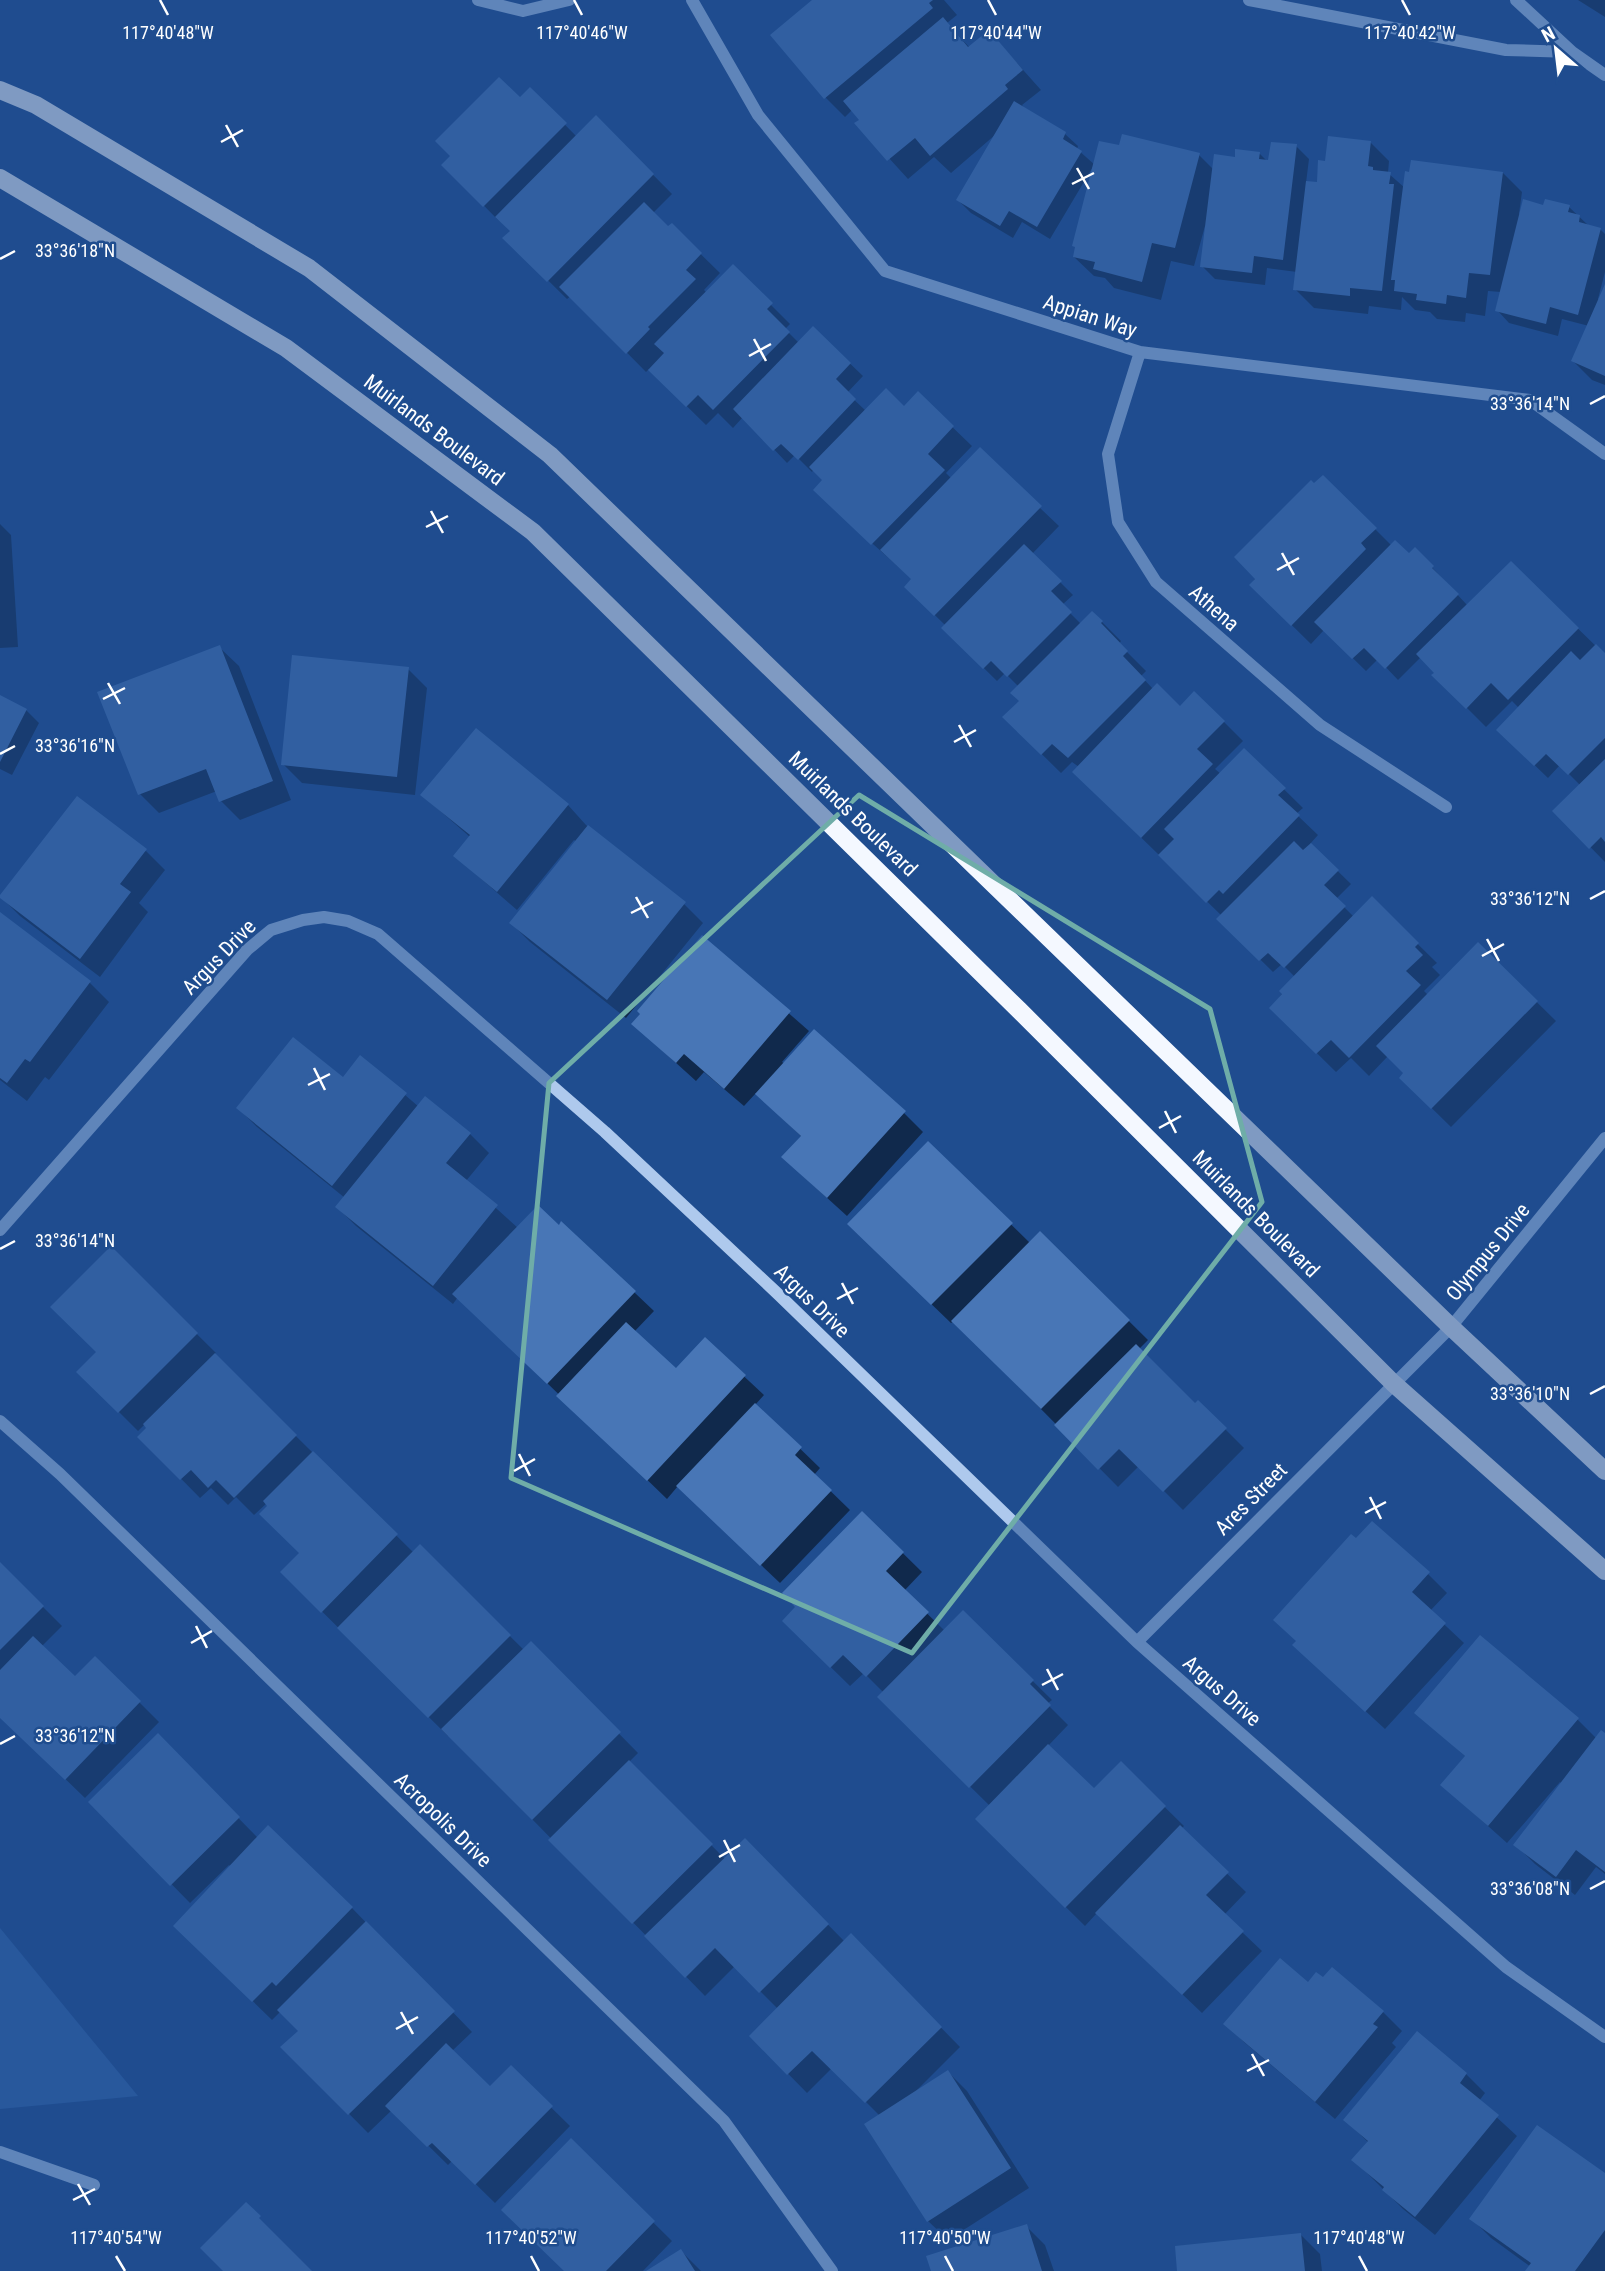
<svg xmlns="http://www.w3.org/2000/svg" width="1605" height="2271" viewBox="0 0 1605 2271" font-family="'Roboto Condensed',sans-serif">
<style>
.green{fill:#3366ac}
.shadow{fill:#0007}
.building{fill:#4876b6}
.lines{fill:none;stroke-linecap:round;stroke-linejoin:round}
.minor{stroke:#aec9ed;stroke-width:12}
.major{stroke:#f4f8ff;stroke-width:18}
.marked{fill:none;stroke:#6fada8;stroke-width:5;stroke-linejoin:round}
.ticks{fill:none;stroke:#fff;stroke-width:2.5}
.labels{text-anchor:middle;stroke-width:5;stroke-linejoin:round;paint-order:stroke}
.street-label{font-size:21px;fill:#fff;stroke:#1f4d8f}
.ticks-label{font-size:18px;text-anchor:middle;fill:#fff;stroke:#1f4d8f;stroke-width:5;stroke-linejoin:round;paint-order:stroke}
</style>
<rect width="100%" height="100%" fill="#1f4d8f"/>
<!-- green -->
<path class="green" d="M0 1928 138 2096 0 2109Z"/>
<!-- shadow -->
<path class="shadow" d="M815 0H944L957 15 947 23 970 48 989 32 1041 90 1022 105 1025 110 1065 134 1078 146 1077 149 1095 165 1120 147 1199 155 1214 170 1236 159 1260 154 1270 164 1296 146 1309 159 1306 183 1318 184 1327 163 1370 142 1389 161 1388 173 1405 188 1503 173 1522 192 1519 214 1545 207H1569L1589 226 1600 229 1605 234V272L1598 299 1600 300 1605 288V385L1592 380 1573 361 1589 326 1562 319 1558 336 1509 323 1497 310 1501 292 1488 291 1485 316 1466 313 1465 322 1437 319 1430 312 1415 310 1402 297 1401 310 1369 306 1368 314 1314 308 1295 289 1297 272 1267 268 1265 285 1215 279 1202 266 1207 226H1205L1194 266 1171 261 1161 300 1114 288 1105 278 1094 276 1074 257 1094 165 1050 239 1022 222 1013 238 971 213 958 200 995 135 951 173 934 157 908 179 857 123 861 120 852 110 845 117 826 98Z
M1578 0H1605V17Z
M530 89 577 137 596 117 672 194 653 213 668 229 672 226 720 273 704 290 707 293 733 267 790 324 785 329 799 343 813 328 863 376 847 393 866 411 904 408 918 394 972 446 946 473 952 479 1040 508 1059 526 1032 554 1073 595 1062 605 1081 624 1102 622 1121 641 1119 644 1146 671 1141 676 1153 689 1180 708 1224 722 1243 741 1215 769 1221 774 1244 750 1303 808 1296 814 1318 835 1310 844 1351 884 1336 899 1354 917 1372 899 1437 963 1432 967 1440 975 1424 991 1428 995 1478 944 1556 1021 1451 1127 1401 1078 1406 1073 1388 1056 1369 1076 1351 1058 1336 1072 1271 1008 1295 977 1282 964 1273 972 1219 919 1222 916 1093 791 1079 767 1072 762 1061 773 1004 717 1021 701 1019 687 1005 673 997 681 943 628 945 625 906 587 913 580 834 509 824 480 814 469 812 472 795 455 787 463 743 417 733 428 718 413 706 425 649 369 646 372 571 296 567 299 505 238 512 231 497 219 444 165Z
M1323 477 1392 546 1409 556 1415 549 1468 606 1511 563 1605 655V862L1555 811 1581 786 1560 765 1548 778 1498 730 1519 708 1512 701 1486 727 1434 675 1437 673 1421 657 1398 680 1378 659 1366 671 1324 630 1311 644 1251 585 1314 486Z
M0 524 11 535 18 647 0 648Z
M219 647 239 666 291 800 240 820 221 801 217 791 159 813 140 794Z
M408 669 427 688 415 795 302 783 283 764Z
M0 697 26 710 39 723 12 775 0 769Z
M422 795 568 805 586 825 684 904 703 923 626 1018 530 942 511 923 577 842 574 840 517 910 455 856 470 837Z
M146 851 165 870 139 903 148 912 100 977 20 916 1 897Z
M0 915 90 983 109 1002 49 1080 45 1077 27 1101 0 1080Z
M703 938 809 1031 782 1062 785 1064 904 1113 923 1132 847 1216 803 1176 802 1137 756 1093 744 1106 704 1072 696 1081 633 1024Z
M361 1057 419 1107 426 1098 470 1134 489 1153 466 1181 518 1228 559 1227 562 1224 635 1293 654 1311 634 1332 676 1370 705 1340 764 1395 755 1405 820 1468 814 1475 850 1510 780 1583 678 1486 667 1499 458 1297 453 1304 356 1226 337 1207 345 1198 257 1127 238 1108 343 1079Z
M928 1143 1030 1243 1040 1233 1148 1340 1139 1349 1195 1406 1198 1402 1244 1448 1183 1510 1139 1466 1118 1487 954 1321 951 1323 868 1243Z
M111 1249 216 1353 214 1355 414 1553 420 1547 524 1650 531 1644 638 1753 629 1762 725 1859 745 1840 845 1942 870 1955 960 2047 916 2091 948 2072 967 2091 1029 2188 948 2240 928 2221 880 2116 832 2068 807 2093 751 2036 778 2009 735 1966 705 1996 449 1734 448 1736 282 1572 301 1553 267 1503 254 1515 236 1497 228 1505 211 1488 200 1498 140 1437 149 1428 145 1424 138 1431 79 1372 98 1352Z
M862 1513 922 1572 904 1591 945 1631 963 1612 1052 1700 1047 1704 1068 1725 1048 1746 1094 1791 1121 1764 1184 1826 1181 1829 1246 1892 1224 1915 1262 1951 1202 2013 1097 1913 1085 1926 977 1819 990 1806 879 1697 884 1693 864 1673 850 1686 803 1640 798 1607Z
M0 1564 62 1626 42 1646 75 1678 95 1658 159 1722 85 1798 0 1716Z
M1428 1574 1447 1593 1430 1611 1464 1643 1385 1729 1313 1663Z
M1480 1637 1578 1720 1597 1739 1605 1735V1874L1596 1867 1575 1895 1535 1864 1516 1845 1562 1784 1560 1782 1507 1843 1442 1785 1466 1757 1416 1712Z
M158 1736 258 1838 352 1908 472 2032 452 2051 490 2088 511 2068 570 2126 495 2203 452 2161 448 2165 392 2110 368 2133 283 2047 300 2031 281 2011 272 2020 176 1926 232 1868 229 1865 190 1903 91 1802Z
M1308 1984 1383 2012 1402 2031 1392 2043 1396 2047 1335 2119 1245 2043 1226 2024Z
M1466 2074 1485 2093 1479 2101 1517 2136 1435 2235 1403 2209 1354 2160 1369 2143 1345 2120Z
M571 2141 672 2241 643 2271H566Z
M1605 2176V2271H1527L1531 2267 1491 2238 1472 2219Z
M1026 2226 1045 2245 1054 2271H932Z
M1301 2235 1320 2254 1322 2271H1179Z
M681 2251 701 2271H649Z"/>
<!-- building -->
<path class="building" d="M812 0H933L929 3 933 8 824 99 770 35Z
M943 17 968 47 989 30 1023 70 1005 85 1008 89 930 156 915 138 887 161 854 123 859 120 843 101Z
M499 77 520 97 530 87 567 123 483 207 441 165 450 156 435 141Z
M1014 101 1066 132 1063 139 1082 151 1037 227 1009 211 1000 226 956 200Z
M596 115 654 174 547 282 502 238 510 231 495 217Z
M1122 134 1200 153 1175 248 1152 243 1142 282 1093 269 1095 262 1073 257 1075 247 1072 246 1099 141 1119 145Z
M1328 136 1371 141 1368 166 1373 167V170L1391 172 1389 184H1394L1382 291 1350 288V296L1293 290 1306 181 1317 182 1318 160 1325 161Z
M1271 142 1297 144 1283 260 1254 256 1252 273 1200 267 1214 154 1235 157V149L1260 152 1259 159 1268 160Z
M1411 160 1503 172 1490 275 1469 273 1466 298 1447 295 1446 304 1416 300 1417 294 1394 291 1395 280H1391L1405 171 1409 172Z
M1523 199 1543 205 1545 199 1570 205 1568 212 1580 215 1579 222 1601 228 1578 315 1550 307 1546 324 1495 311Z
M644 202 668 226 672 223 702 253 686 270 696 279 648 327 650 329 626 354 559 287Z
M733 264 773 303 767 309 790 332 713 410 698 395 686 407 648 370 664 353 654 344Z
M1605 284V376L1571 361Z
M813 326 851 363 836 379 856 399 798 460 781 444 773 451 733 409Z
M886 388 904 406 918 391 954 426 928 454 945 470 871 545 813 490 822 480 809 467Z
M980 447 1042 506 934 616 904 587 911 579 880 550Z
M1323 475 1377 528 1361 543 1366 549 1291 626 1249 585 1255 579 1234 557 1311 480 1314 483Z
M1395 540 1409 553 1415 547 1434 566 1432 568 1459 594 1385 669 1364 648 1352 659 1314 622Z
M1024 544 1062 581 1051 591 1072 612 1007 677 991 661 983 669 941 628Z
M1511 561 1579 628 1508 700 1491 683 1466 709 1431 675 1434 673 1416 654Z
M1092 611 1103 621 1101 623 1128 651 1123 656 1146 680 1068 758 1052 744 1041 755 1002 717 1019 701 1010 693Z
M1596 644 1605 653V738L1568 775 1546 754 1534 766 1496 730 1571 651 1580 660Z
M220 645 273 781 219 802 206 769 138 795 97 692Z
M292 655 409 667 397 777 281 765Z
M1157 683 1180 706 1194 691 1225 721 1197 749 1213 764 1141 838 1072 772Z
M0 695 27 709 0 762Z
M476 728 569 804 497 892 453 856 470 835 420 795Z
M1244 748 1286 788 1278 795 1300 815 1223 894 1219 890 1206 903 1158 855 1174 839 1164 829Z
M1605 759V842L1601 837 1589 849 1552 811Z
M77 796 147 849 120 884 131 892 80 959 0 898V895Z
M588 825 686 902 607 1000 509 923Z
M1294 841 1303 850 1311 843 1339 870 1324 885 1346 906 1284 968 1268 953 1259 961 1216 919Z
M1372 896 1419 943 1415 947 1423 955 1406 971 1421 985 1349 1058 1331 1040 1316 1054 1269 1008 1282 994 1279 991Z
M0 912 91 981 30 1062 25 1059 7 1083 0 1078Z
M702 935 791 1011 724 1089 684 1054 676 1063 631 1024 640 1014 637 1011Z
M1478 942 1538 1001 1431 1109 1399 1078 1403 1073 1376 1046Z
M814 1029 906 1111 827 1198 781 1157 801 1136 755 1094Z
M293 1037 343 1077 360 1055 407 1093 332 1186 236 1108Z
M425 1096 471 1133 446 1163 498 1205 433 1286 335 1207Z
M928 1141 1013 1223 931 1305 847 1224Z
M538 1205 559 1225 561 1221 636 1291 547 1384 452 1294Z
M1040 1231 1130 1320 1041 1409 951 1321Z
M111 1246 198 1333 118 1413 76 1372 96 1352 50 1307Z
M626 1322 676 1368 705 1337 746 1375 647 1481 556 1396Z
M1136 1344 1195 1403 1198 1400 1227 1428 1163 1492 1119 1449 1098 1470 1054 1425Z
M215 1353 297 1435 234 1498 216 1480 208 1488 191 1470 180 1480 137 1437 146 1428 143 1424Z
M755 1403 802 1447 795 1455 832 1490 760 1566 676 1486Z
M313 1451 398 1534 321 1613 280 1572 299 1553 259 1514 267 1506 263 1501Z
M862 1511 904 1552 886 1571 929 1612 866 1677 843 1655 830 1668 782 1621 795 1607 782 1593Z
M1372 1521 1430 1572 1412 1592 1446 1623 1365 1712 1292 1645 1296 1641 1273 1620 1351 1534 1356 1538Z
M420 1544 511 1635 428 1718 337 1628Z
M0 1562 44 1606 0 1650Z
M963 1610 1034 1680 1030 1684 1051 1705 969 1788 877 1697Z
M1480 1635 1579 1718 1488 1826 1440 1785 1465 1756 1414 1713Z
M33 1636 75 1676 95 1656 141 1701 65 1780 0 1718V1670Z
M531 1641 621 1732 532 1820 441 1729Z
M1601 1730 1605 1733V1872L1576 1850 1556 1877 1513 1845Z
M158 1733 240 1817 170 1886 88 1802Z
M1048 1744 1094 1788 1121 1761 1166 1806 1065 1908 975 1819Z
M629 1760 713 1844 632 1924 548 1840Z
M268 1825 353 1907 276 1986 272 1982 252 2002 173 1926Z
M1180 1825 1229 1872 1206 1895 1244 1931 1182 1995 1095 1913Z
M745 1838 829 1924 759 1993 715 1948 685 1978 644 1936Z
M366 1921 455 2011 348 2115 280 2047 298 2031 277 2010Z
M851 1933 942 2027 865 2103 812 2051 787 2075 749 2036Z
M1280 1958 1308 1982 1316 1972 1323 1977 1332 1967 1384 2011 1373 2024 1378 2027 1315 2102 1223 2024Z
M1417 2031 1467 2073 1460 2083 1499 2115 1415 2217 1382 2190 1384 2187 1351 2160 1368 2141 1343 2120Z
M446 2043 490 2086 511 2065 553 2106 475 2185 432 2143 427 2147 385 2106Z
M948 2070 1011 2168 927 2222 864 2124Z
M1537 2125 1605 2173V2230L1575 2271H1525L1531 2263 1469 2219Z
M571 2138 655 2221 606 2271H564L501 2210Z
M246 2202 261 2216 259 2218 312 2271H223L200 2248Z
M1027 2224 1042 2271H931L926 2256Z
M1301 2233 1305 2271H1177L1175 2246Z
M681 2249 695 2271H646Z"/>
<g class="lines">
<!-- minor -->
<path class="minor" d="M478 0 523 11 569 0
M692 0 758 115 885 271 1140 352 1530 400 1605 454
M1249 0 1506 50 1572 52
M1516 0 1572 52 1605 75
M1140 352 1108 454 1118 522 1156 582 1320 725 1446 807
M0 1230 247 950 271 930 303 920 324 917 348 921 378 934 605 1132 778 1294 1137 1642 1506 1967 1605 2037
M0 1421 60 1474 724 2121 832 2271
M1137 1642 1451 1327 1605 1138
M0 2152 94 2185"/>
<!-- major -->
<path class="major" d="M0 90 36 105 309 268 550 455 1451 1327 1605 1471
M0 178 286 348 533 532 1019 1010 1393 1383 1605 1571"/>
</g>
<!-- marked area -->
<path d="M0 0H1605V2271H0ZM859 795 1210 1009 1262 1202 912 1653 511 1478 549 1083Z" fill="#1f4d8f" fill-opacity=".55" fill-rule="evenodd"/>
<path class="marked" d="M859 795 1210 1009 1262 1202 912 1653 511 1478 549 1083Z"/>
<!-- ticks -->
<path class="ticks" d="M160 0 168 15M574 0 582 15M988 0 996 15M1402 0 1410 15M226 125 238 147M221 142 243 130M1077 168 1089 189M1072 184 1094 173M0 259 15 251M754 339 766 361M749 356 771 344M1590 404 1605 396M431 511 443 533M426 527 448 516M1282 553 1294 575M1277 570 1299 558M108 683 120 704M103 699 125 688M959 725 971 747M954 742 976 730M0 754 15 746M636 897 648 918M1590 899 1605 891M631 913 653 902M1487 939 1499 961M1482 956 1504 944M314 1068 325 1090M308 1085 330 1074M1165 1111 1176 1133M1159 1128 1181 1116M0 1249 15 1241M842 1283 853 1304M837 1299 858 1288M1590 1394 1605 1386M519 1454 530 1476M514 1471 535 1459M1370 1497 1381 1519M1365 1513 1386 1502M196 1626 207 1648M191 1643 212 1631M1047 1669 1058 1690M1042 1685 1063 1674M0 1744 15 1736M724 1840 735 1862M719 1857 740 1845M1590 1889 1605 1881M401 2012 413 2034M396 2029 418 2017M1252 2054 1264 2076M1247 2071 1269 2060M78 2184 90 2205M73 2200 95 2189M116 2256 125 2271M531 2256 539 2271M945 2256 953 2271M1359 2256 1367 2271"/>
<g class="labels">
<!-- street labels -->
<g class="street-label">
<text transform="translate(1090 316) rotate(18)" y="7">Appian Way</text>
<text transform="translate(434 430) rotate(37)" y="7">Muirlands Boulevard</text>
<text transform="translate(1214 608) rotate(41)" y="7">Athena</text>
<text transform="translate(853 814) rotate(44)" y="7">Muirlands Boulevard</text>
<text transform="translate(219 957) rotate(-46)" y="7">Argus Drive</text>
<text transform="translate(1256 1214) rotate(45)" y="7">Muirlands Boulevard</text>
<text transform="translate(1488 1252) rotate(-51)" y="7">Olympus Drive</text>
<text transform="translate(812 1301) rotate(44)" y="7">Argus Drive</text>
<text transform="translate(1251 1499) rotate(-45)" y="7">Ares Street</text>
<text transform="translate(1222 1691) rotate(41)" y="7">Argus Drive</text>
<text transform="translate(443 1820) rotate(44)" y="7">Acropolis Drive</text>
</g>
</g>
<g class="ticks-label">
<text x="168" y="39">117°40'48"W</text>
<text x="582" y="39">117°40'46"W</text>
<text x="996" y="39">117°40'44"W</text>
<text x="1410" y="39">117°40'42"W</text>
<text x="75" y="257">33°36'18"N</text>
<text x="1530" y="410">33°36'14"N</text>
<text x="75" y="752">33°36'16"N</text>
<text x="1530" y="905">33°36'12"N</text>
<text x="75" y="1247">33°36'14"N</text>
<text x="1530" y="1400">33°36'10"N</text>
<text x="75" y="1742">33°36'12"N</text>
<text x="1530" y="1895">33°36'08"N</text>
<text x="116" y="2244">117°40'54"W</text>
<text x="531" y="2244">117°40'52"W</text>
<text x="945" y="2244">117°40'50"W</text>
<text x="1359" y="2244">117°40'48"W</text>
</g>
<!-- north arrow -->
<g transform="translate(1556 49) rotate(332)" stroke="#1f4d8f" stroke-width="5" paint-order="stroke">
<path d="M0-5L12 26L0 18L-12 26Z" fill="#ffffff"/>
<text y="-10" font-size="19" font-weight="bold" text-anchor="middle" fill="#ffffff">N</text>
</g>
</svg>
